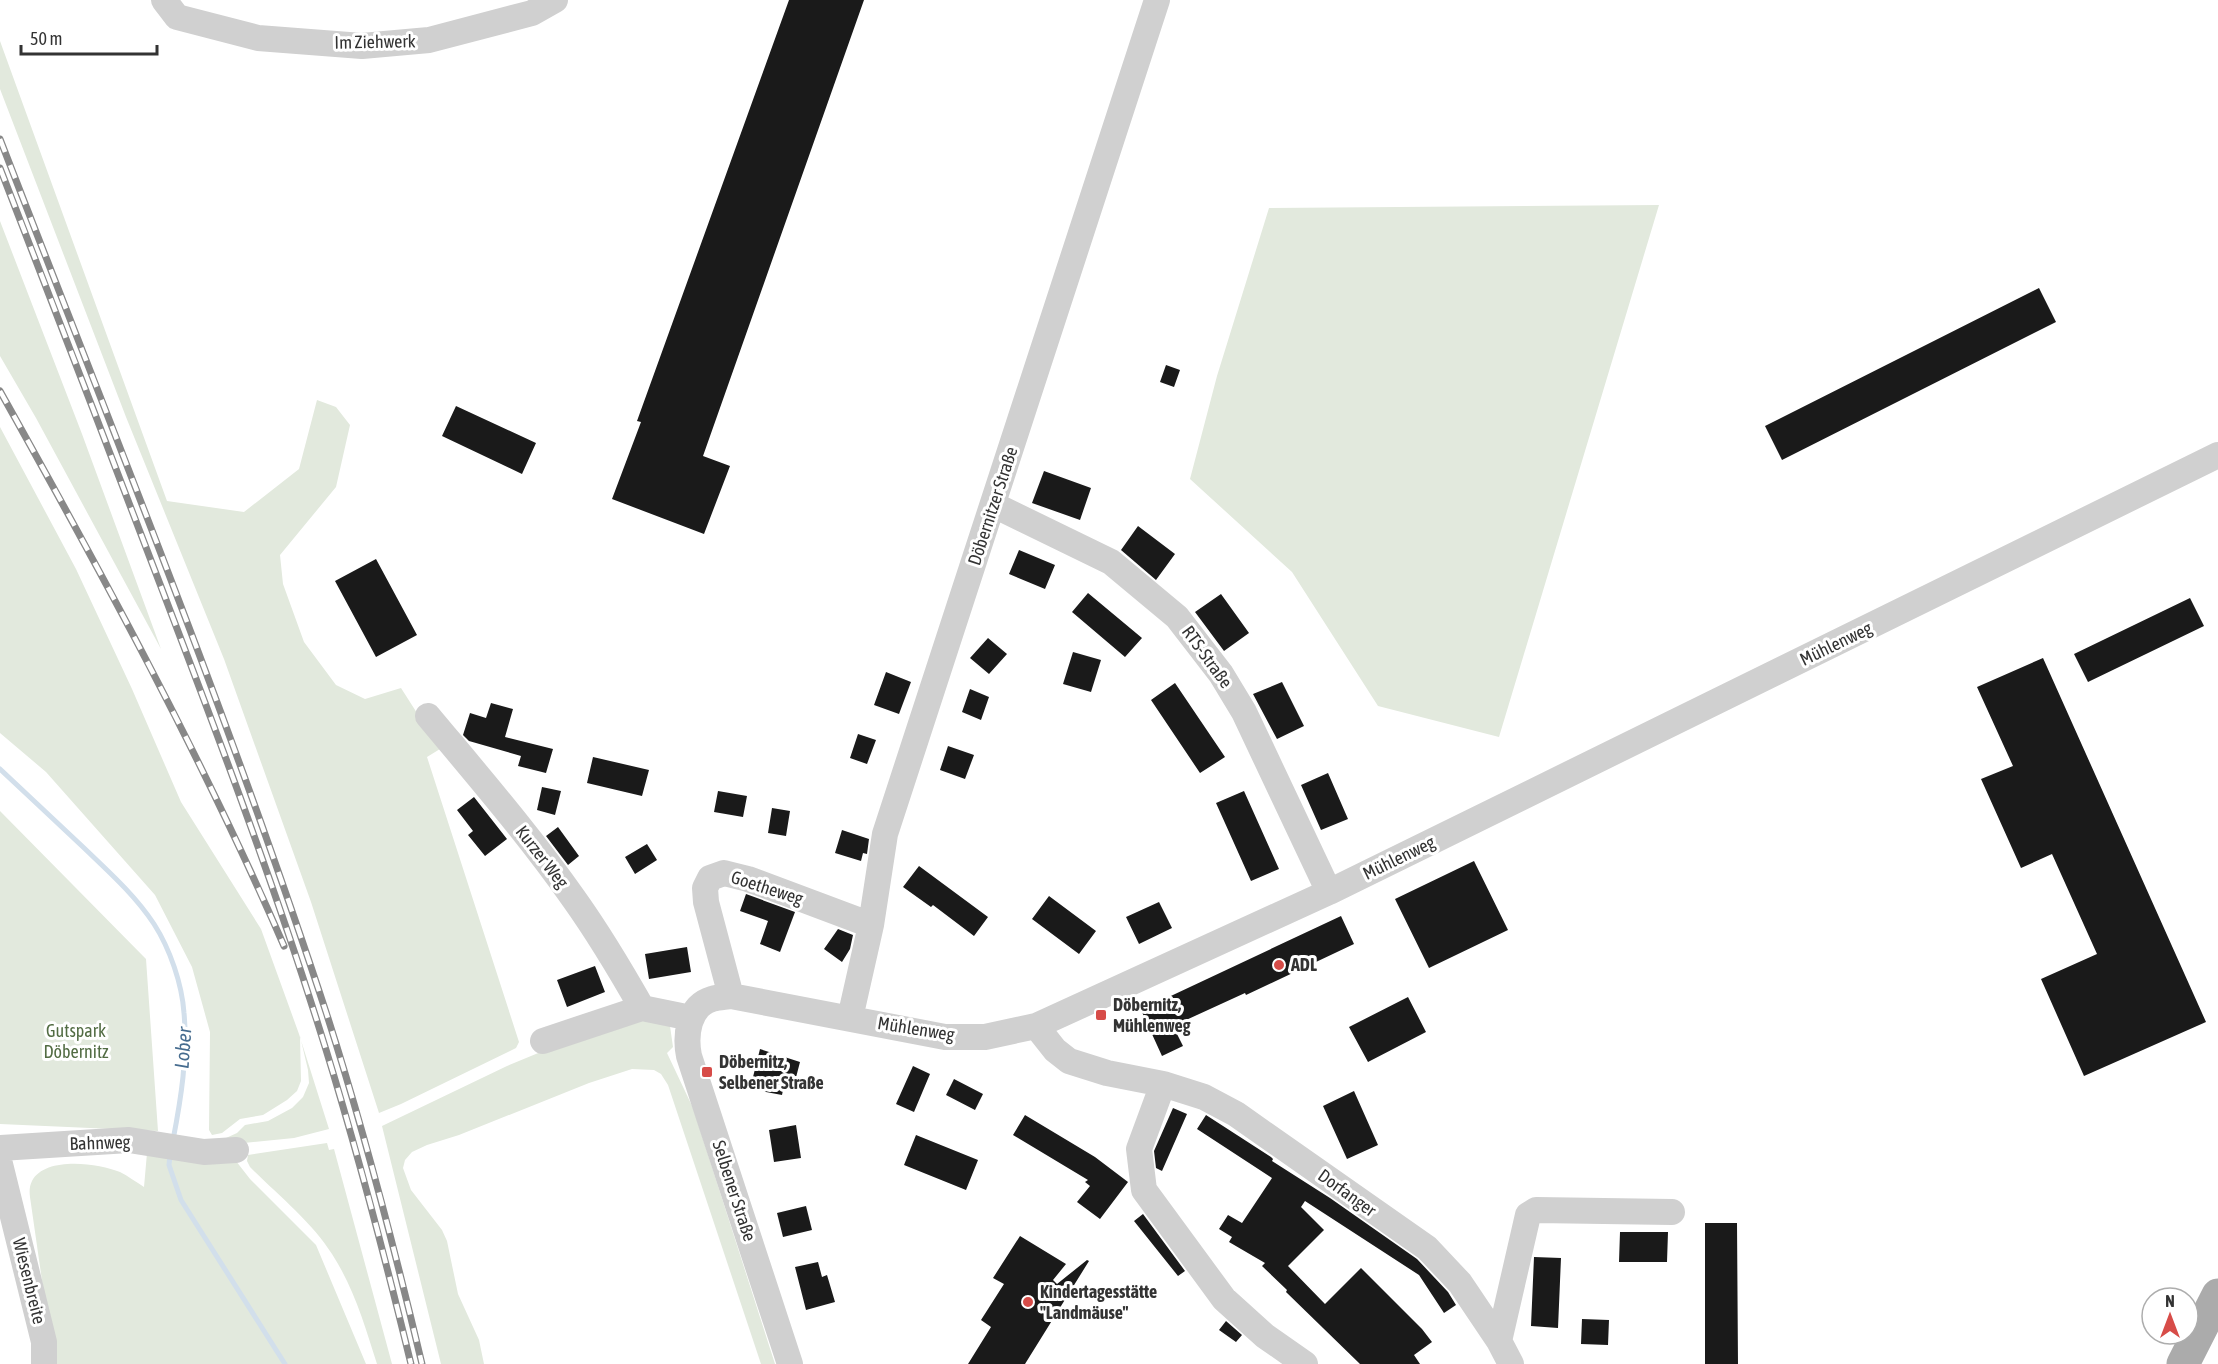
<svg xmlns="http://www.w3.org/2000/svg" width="2218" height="1364" viewBox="0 0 2218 1364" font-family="'Asap Condensed',sans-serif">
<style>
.green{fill:#e2e9dd}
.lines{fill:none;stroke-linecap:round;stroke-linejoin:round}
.stream{stroke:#d2dfeb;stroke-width:5}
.building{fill:#1a1a1a}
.minor{stroke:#d0d0d0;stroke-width:26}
.major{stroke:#ababab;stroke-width:33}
.rail-casing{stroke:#888;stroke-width:7}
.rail{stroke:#fff;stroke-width:4.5;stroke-dasharray:14;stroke-linecap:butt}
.poi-dot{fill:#d74c48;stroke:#fff;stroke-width:2}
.labels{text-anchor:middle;stroke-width:6;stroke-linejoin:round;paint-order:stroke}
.street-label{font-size:18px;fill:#333;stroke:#fff}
.poi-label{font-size:18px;font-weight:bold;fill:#333;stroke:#fff;text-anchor:start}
.park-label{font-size:18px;fill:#526c43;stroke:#fff}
.water-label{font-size:20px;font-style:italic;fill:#466c8f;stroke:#fff}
</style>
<rect width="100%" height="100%" fill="#fff"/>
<!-- green -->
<path class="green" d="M0 41 167 501 244 512 299 469 317 400 336 407 350 425 336 487 280 555 283 584 304 642 336 685 365 699 401 688 440 749 427 757 519 1042 516 1048 401 1104 379 1113 311 902 224 659 126 417 0 89Z
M1659 205 1499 737 1378 706 1292 572 1190 479 1217 376 1269 208Z
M0 221 82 434 161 649 36 418 0 356Z
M0 427 76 569 132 689 181 802 261 929 299 1034 329 1129 294 1138 214 1146 215 1143 237 1133 245 1125 268 1121 292 1108 303 1097 309 1083 308 1070 300 1036 301 1081 297 1091 287 1100 263 1115 240 1119 222 1133 212 1135 209 1130 210 1032 192 967 155 895 46 772 0 733Z
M0 811 146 959 158 1131 0 1124Z
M635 1017 670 1026 673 1047 667 1053 693 1108 775 1364H761L668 1085 661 1074 654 1070 632 1069 589 1083 459 1135 427 1145 412 1152 405 1160 403 1168 411 1190 442 1230 447 1241 458 1294 479 1340 484 1364H441L382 1126 507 1066 560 1044Z
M327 1143 329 1150 334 1149 392 1364H377C365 1326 354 1288 332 1254 312 1222 277 1194 250 1167L247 1161 248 1155Z
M147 1153 236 1161 250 1179 316 1245 366 1364H54L31 1204C30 1196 28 1189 32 1181 45 1156 98 1163 120 1172 128 1176 136 1182 144 1187Z"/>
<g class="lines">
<!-- stream -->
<path class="stream" d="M0 769C28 795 55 821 83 847 108 871 135 895 154 924 170 949 182 984 184 1013 188 1055 181 1099 173 1140
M170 1155 169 1165 181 1200 285 1364"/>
</g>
<!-- building -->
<path class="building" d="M789 0H864L703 456 730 466 704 534 612 499 641 422 637 421Z
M2039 288 2056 322 1782 460 1765 426Z
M1166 365 1180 370 1174 387 1160 382Z
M456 406 536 443 522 474 442 436Z
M1044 471 1091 488 1080 520 1032 503Z
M1138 526 1175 554 1156 580 1121 550Z
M1019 550 1055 565 1045 589 1009 574Z
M376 559 417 635 376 657 335 581Z
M1088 593 1142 638 1125 657 1072 612Z
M1221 594 1249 633 1224 651 1195 612Z
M2190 598 2204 626 2088 682 2074 654Z
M988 638 1007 654 989 674 970 658Z
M1073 652 1101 660 1091 692 1063 684Z
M2043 658 2206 1022 2084 1076 2041 979 2097 954 2052 854 2021 868 1981 779 2013 766 1977 687Z
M886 672 911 682 899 714 874 705Z
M1282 682 1304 726 1277 739 1253 694Z
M1175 683 1225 757 1200 773 1151 700Z
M970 689 989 697 981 720 962 712Z
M491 703 513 709 505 737 553 749 546 773 518 766 521 756 469 741 463 735 470 713 486 718Z
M858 734 876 740 867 764 850 758Z
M948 746 974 755 965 779 940 770Z
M593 757 649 770 642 796 587 783Z
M1328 773 1348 819 1321 830 1301 785Z
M542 787 561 791 555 815 537 810Z
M718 791 747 796 743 817 714 812Z
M1244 791 1279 869 1251 881 1216 803Z
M474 797 507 839 485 856 468 835 473 831 457 810Z
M772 808 790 811 786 836 768 833Z
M558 827 579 856 568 865 546 836Z
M842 830 869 839 867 854 863 853 861 861 835 853Z
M647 844 657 860 635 874 625 857Z
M1474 861 1508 930 1429 968 1395 899Z
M919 866 988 917 974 936 933 905 931 907 903 887Z
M746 894 795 912 780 952 760 944 768 921 740 911Z
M1049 896 1096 931 1079 954 1032 919Z
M1159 902 1172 928 1139 944 1126 917Z
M1341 916 1354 944 1246 995 1245 993 1173 1026 1183 1046 1162 1056 1141 1010Z
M838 929 853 935 850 949 842 962 824 949Z
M687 947 691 972 649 979 645 954Z
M595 966 605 992 567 1007 557 980Z
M1408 997 1426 1032 1368 1062 1349 1027Z
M760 1049 800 1062 793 1089 784 1085 782 1095 750 1089Z
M913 1066 930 1074 914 1112 896 1104Z
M954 1079 983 1094 975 1110 946 1095Z
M1354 1091 1378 1145 1347 1159 1323 1106Z
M1173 1108 1187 1114 1162 1171 1156 1168 1154 1151Z
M1025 1115 1095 1157 1128 1182 1100 1219 1077 1202 1090 1186 1085 1182 1088 1180 1013 1135Z
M1206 1115 1271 1157 1273 1159 1272 1161 1330 1198 1417 1259 1448 1292 1456 1305 1444 1313 1419 1275 1305 1201 1301 1207 1324 1230 1288 1266 1325 1304 1361 1268 1422 1329 1432 1342 1414 1355 1420 1364H1360L1286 1292 1287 1290 1262 1266 1265 1263 1229 1242 1232 1237 1219 1229 1228 1215 1242 1223 1272 1178 1197 1129Z
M796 1125 801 1158 774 1162 769 1130Z
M916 1135 978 1160 966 1190 904 1165Z
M806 1206 812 1230 783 1237 777 1213Z
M1143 1214 1185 1271 1178 1276 1134 1221Z
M1705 1223H1737L1738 1364H1705Z
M1620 1232H1668L1667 1262H1619Z
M1020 1236 1066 1264 1053 1280 1057 1284 1087 1260 1089 1261 1025 1364H968L991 1327 981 1320 1004 1284 993 1278Z
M1534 1257 1561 1258 1558 1328 1531 1326Z
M818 1262 822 1277 827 1275 835 1302 806 1310 795 1267Z
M1582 1319 1609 1320 1608 1345 1581 1344Z
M1226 1321 1242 1335 1236 1342 1219 1330Z"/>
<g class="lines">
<!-- minor -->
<path class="minor" d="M164 0 177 17 258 38 362 46 429 40 532 13 555 0
M994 505 1111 562 1177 617 1221 674 1244 712 1329 892
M428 716C478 776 529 835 574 899 599 934 621 971 642 1008
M731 996 706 902 705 888 710 878 724 873 748 879 871 925
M850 1018 871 925 885 834 1157 0
M1036 1026 1055 1050 1069 1061 1107 1073 1163 1084 1204 1097 1236 1114 1427 1248 1460 1283 1499 1341 1511 1364
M543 1041 642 1008 691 1018
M1163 1084 1139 1149 1144 1190 1224 1299 1265 1336 1305 1364
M0 1148 129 1140 204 1152 236 1150
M0 1164 44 1342V1364
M1499 1341 1528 1215 1536 1210 1672 1212
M790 1364 689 1056C685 1036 688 1006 712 999 718 997 725 997 731 996L945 1037H985L1036 1026 1329 892 2218 455"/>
<!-- major -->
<path class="major" d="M2183 1364 2218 1295"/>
<defs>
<path id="rail" d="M0 139C112 429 229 717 326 1012 363 1127 394 1246 422 1364
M0 168C54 307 107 445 160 584 215 728 270 873 317 1021 353 1134 383 1249 411 1364
M0 391C101 572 201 755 284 946"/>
</defs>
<!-- rail casing -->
<use href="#rail" class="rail-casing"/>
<!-- rail -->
<use href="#rail" class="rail"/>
</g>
<!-- markers -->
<g class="poi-dot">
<circle cx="1279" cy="965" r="6"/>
<rect x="1095" y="1009" width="12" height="12" rx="3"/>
<rect x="701" y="1066" width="12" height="12" rx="3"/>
<circle cx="1028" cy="1302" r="6"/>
</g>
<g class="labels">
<!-- street labels -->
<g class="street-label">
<text transform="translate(375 42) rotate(-1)" y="6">Im Ziehwerk</text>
<text transform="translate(993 506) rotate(-72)" y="6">Döbernitzer Straße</text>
<text transform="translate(1836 644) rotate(-26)" y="6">Mühlenweg</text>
<text transform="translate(1207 657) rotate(54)" y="6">RTS-Straße</text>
<text transform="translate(542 857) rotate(52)" y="6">Kurzer Weg</text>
<text transform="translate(1399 858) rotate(-26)" y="6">Mühlenweg</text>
<text transform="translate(767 888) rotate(18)" y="6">Goetheweg</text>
<text transform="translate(916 1029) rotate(9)" y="6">Mühlenweg</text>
<text transform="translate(100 1143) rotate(-2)" y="6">Bahnweg</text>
<text transform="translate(734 1191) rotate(72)" y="6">Selbener Straße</text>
<text transform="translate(1347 1193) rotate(36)" y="6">Dorfanger</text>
<text transform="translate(29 1281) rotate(76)" y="6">Wiesenbreite</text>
</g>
<!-- poi labels -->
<g class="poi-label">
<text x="1291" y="971">ADL</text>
<text x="1113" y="1011">Döbernitz,<tspan x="1113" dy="21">Mühlenweg</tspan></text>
<text x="719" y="1068">Döbernitz,<tspan x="719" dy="21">Selbener Straße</tspan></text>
<text x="1040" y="1298">Kindertagesstätte<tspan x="1040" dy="21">"Landmäuse"</tspan></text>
</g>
<!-- park labels -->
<g class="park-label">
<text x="76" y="1037">Gutspark<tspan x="76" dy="21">Döbernitz</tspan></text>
</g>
<!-- water labels -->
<g class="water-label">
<text transform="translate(183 1048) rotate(-86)" y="7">Lober</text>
</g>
</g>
<!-- north arrow -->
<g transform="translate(2170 1316)"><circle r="28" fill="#ffffff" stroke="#adadad" stroke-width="1.5"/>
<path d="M0-4.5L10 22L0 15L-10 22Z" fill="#d74c48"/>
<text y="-9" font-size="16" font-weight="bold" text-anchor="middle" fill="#333333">N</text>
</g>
<!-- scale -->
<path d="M21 45v9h136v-9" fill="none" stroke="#333333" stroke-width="3"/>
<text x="30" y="45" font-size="18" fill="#333333" stroke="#ffffff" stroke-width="4.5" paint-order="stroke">50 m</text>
</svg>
